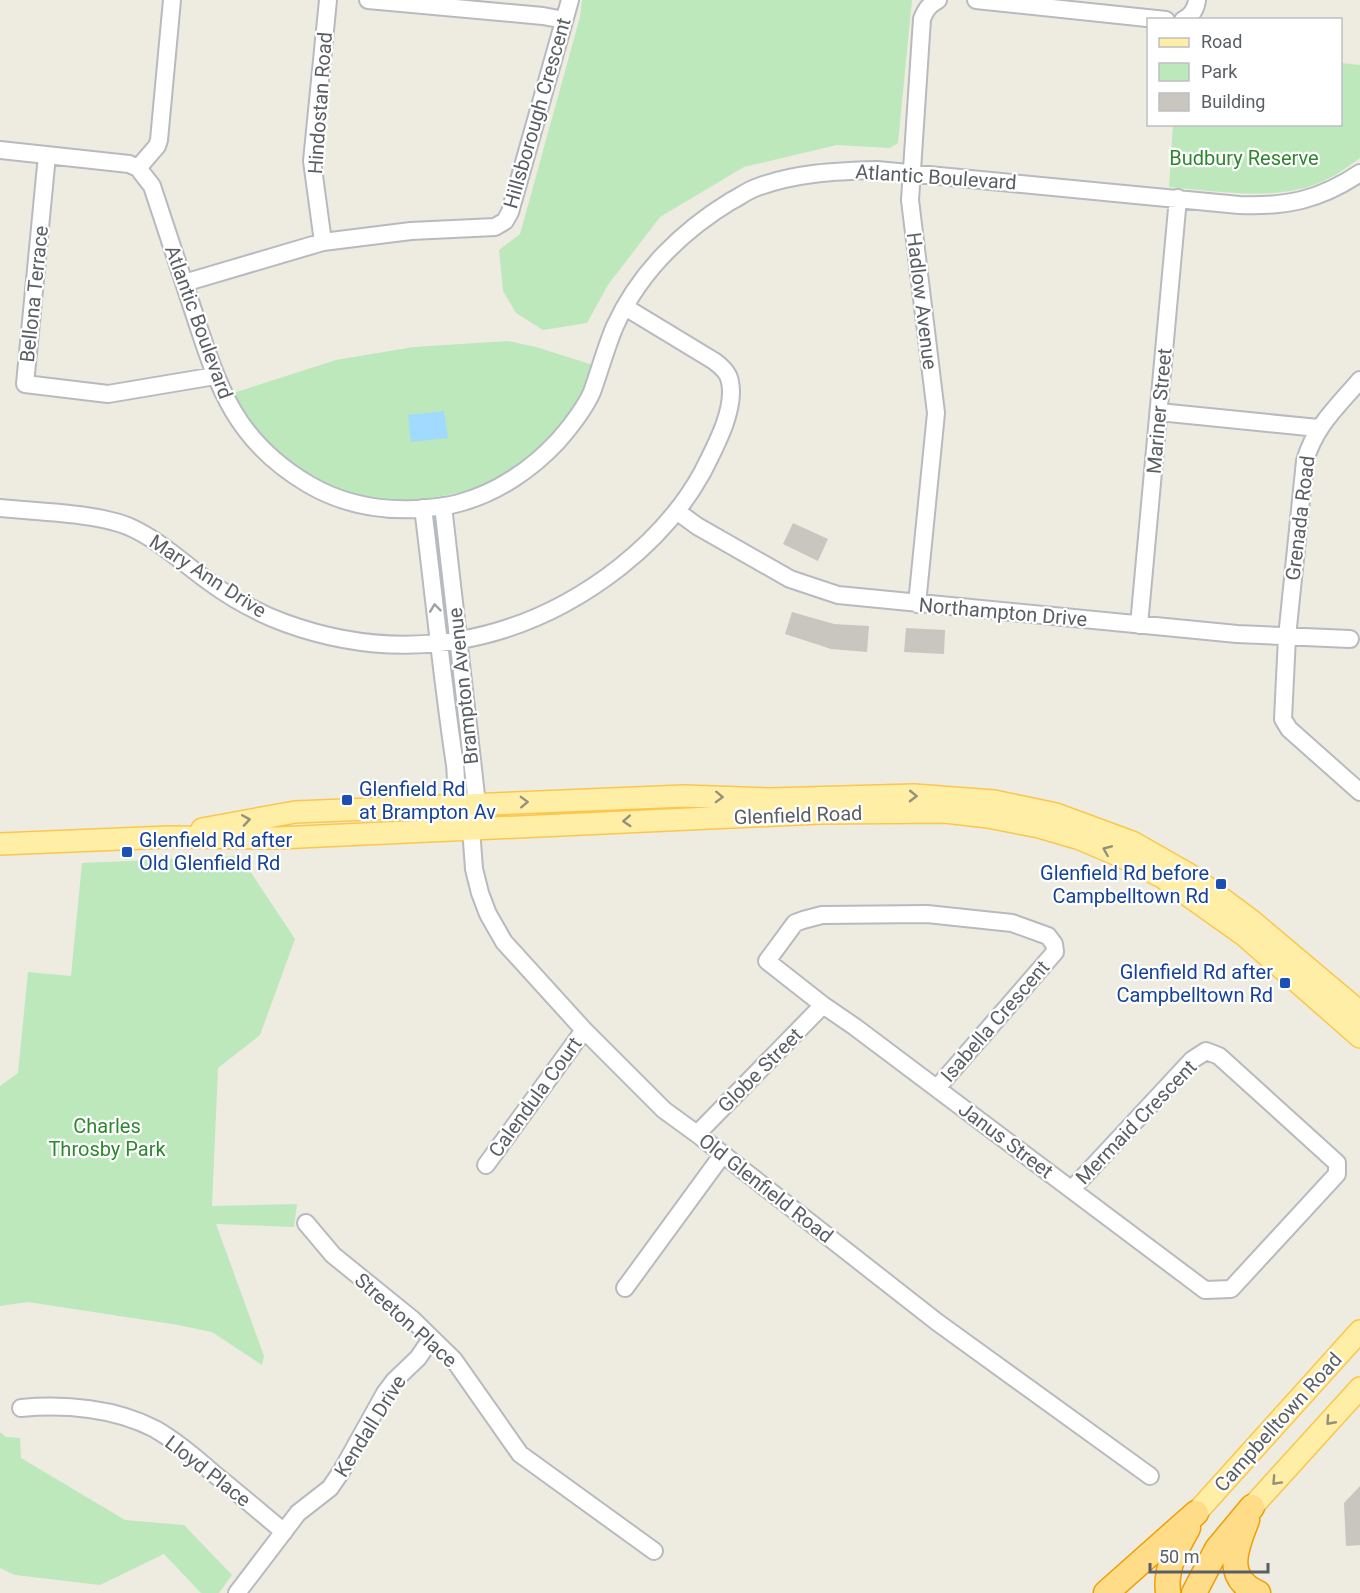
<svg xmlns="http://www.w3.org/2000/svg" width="1360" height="1593" viewBox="0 0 1360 1593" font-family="Roboto,sans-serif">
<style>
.green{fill:#bde8bc}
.water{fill:#a1d9ff}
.building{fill:#c9c6bf}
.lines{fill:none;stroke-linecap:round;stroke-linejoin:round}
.minor-casing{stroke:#b7babf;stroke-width:20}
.major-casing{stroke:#fcc64d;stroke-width:24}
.highway-casing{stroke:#f09e00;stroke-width:27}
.minor{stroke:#fff;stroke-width:16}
.major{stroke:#ffeea6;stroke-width:21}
.highway{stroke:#fd8;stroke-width:24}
.oneway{stroke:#9c9fa2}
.oneway2{stroke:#94917b}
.transit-dot{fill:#1a4fb4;stroke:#fff;stroke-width:2}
.labels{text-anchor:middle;stroke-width:4.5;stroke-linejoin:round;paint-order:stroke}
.street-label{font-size:20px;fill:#5a5f64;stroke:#fff}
.park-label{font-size:20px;fill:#2e872f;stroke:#fff}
.transit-label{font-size:20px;fill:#164399;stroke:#fff;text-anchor:start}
</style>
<rect width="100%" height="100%" fill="#eeebe1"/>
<!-- green -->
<path class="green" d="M582 0H912L898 143 890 148 837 145 744 167 660 217 608 285 587 323 543 330 516 313 503 291 499 250 520 234 580 17Z
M1341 63 1360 65V158C1346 168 1333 178 1316 184 1273 201 1214 191 1169 187L1173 125 1340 124Z
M508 341 536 347 593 365C583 390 572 416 554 437 550 442 543 447 537 451 523 463 509 475 492 482 446 500 388 508 341 491 320 484 298 471 281 459 261 444 244 414 230 394L336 360 414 347Z
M240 856 295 939 260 1035 218 1068 212 1206 297 1204 294 1227 216 1224 264 1356 262 1365 212 1332 178 1325 28 1302 0 1306V1086L18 1073 28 972 71 976 82 863Z
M0 1432 6 1437 20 1438 21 1458 125 1520 184 1525 232 1575 219 1593H201L164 1554 100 1585 15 1575 0 1568Z"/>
<!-- water -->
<path class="water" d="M444 411 448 438 411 442 408 415Z"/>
<!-- building -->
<path class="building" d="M793 523 828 539 818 561 783 544Z
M792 612 834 624 869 626 867 652 831 649 785 634Z
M906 628 945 630 944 654 904 652Z
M1360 1486V1545L1346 1546 1344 1503Z"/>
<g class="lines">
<defs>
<path id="minor" d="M368 0 543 16 564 20
M976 0 1166 20
M1183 20C1191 16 1196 9 1197 0
M0 150 129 164 138 168 152 186C165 225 178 264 191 304 217 383 232 439 308 484 342 504 377 511 416 509 430 508 445 507 459 503 497 493 532 469 558 441 571 426 584 410 592 392 600 370 606 347 615 326 639 273 682 231 731 201 739 197 747 191 755 188 794 173 835 171 877 170L1239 205C1286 207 1320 200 1360 173
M47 155 25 384 108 394 215 376
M138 168 157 146 159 140 172 0
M323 242 312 161 328 0
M184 283 323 242 411 231 495 227 505 221 510 212 570 0
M1360 380C1337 407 1315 426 1305 461L1287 637 1283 719 1289 729 1360 792
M1159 412 1318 428
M443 506 477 804 471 828 474 869 480 893 488 914 504 942 584 1030 664 1110 697 1134 937 1322 1150 1476
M0 508C36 512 101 513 132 528 160 541 183 563 208 581 231 598 258 613 285 623 403 666 522 644 620 567 654 540 681 511 702 473 714 449 736 410 730 382 729 373 721 366 714 361L625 307
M423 508C434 594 442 680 455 765 457 780 454 802 462 815
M678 512 697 526 790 579 838 595 1237 634 1350 639
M917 604 936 413 910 200 922 19C926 9 929 5 938 0
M1139 625 1178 198
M937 1088 1055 952 1054 944 1048 936 1012 923 927 914 822 915 803 920 795 923 767 961 823 1005 855 1027 1205 1290 1231 1289 1337 1174V1163L1219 1056 1206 1051 1192 1060 1072 1189
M697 1134 823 1005
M486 1165 584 1030
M306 1223 333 1255 412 1319 454 1360 520 1454 654 1551
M625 1288 723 1154
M21 1408C65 1404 115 1408 155 1429 176 1441 195 1457 213 1473 237 1492 260 1512 284 1532
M237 1593 298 1513 330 1488 341 1472 385 1393 394 1381 418 1358 431 1339"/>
<path id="major" d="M202 829 295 812 684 796 769 799 914 795 994 801 1056 814 1132 842 1190 875 1252 921 1360 1012
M0 844 168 837 278 838 820 813 945 812 988 817 1039 827 1080 839 1120 856 1162 877 1245 936 1360 1037
M1252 1507 1360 1388
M1196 1513 1360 1331"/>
<path id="highway" d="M1247 1520C1236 1548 1223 1577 1258 1593
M1106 1593 1196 1513
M1168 1593C1165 1568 1176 1549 1188 1528
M1194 1593 1217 1549 1252 1507"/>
</defs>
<!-- minor casing -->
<use href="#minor" class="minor-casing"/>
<!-- major casing -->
<use href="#major" class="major-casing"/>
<!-- highway casing -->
<use href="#highway" class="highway-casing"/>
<!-- minor -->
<use href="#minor" class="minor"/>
<!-- major -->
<use href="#major" class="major"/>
<!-- highway -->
<use href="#highway" class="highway"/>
</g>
<!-- one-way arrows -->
<defs><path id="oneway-chevron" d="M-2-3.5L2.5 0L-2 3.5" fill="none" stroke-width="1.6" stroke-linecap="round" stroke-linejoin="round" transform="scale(1.5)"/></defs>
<use class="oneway" href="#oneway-chevron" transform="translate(435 608) rotate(-97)"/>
<g class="oneway2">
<use href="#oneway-chevron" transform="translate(913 796) rotate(1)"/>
<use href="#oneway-chevron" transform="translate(719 797) rotate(2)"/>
<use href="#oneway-chevron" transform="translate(524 802) rotate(-2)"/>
<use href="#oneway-chevron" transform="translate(246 820) rotate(-9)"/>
<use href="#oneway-chevron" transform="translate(627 821) rotate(177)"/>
<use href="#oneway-chevron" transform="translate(1107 850) rotate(-157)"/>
<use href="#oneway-chevron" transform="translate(1330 1421) rotate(132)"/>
<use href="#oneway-chevron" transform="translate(1276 1481) rotate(133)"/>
</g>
<!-- markers -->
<g class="transit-dot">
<rect x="341" y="794" width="12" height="12" rx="3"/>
<rect x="121" y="846" width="12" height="12" rx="3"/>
<rect x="1215" y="878" width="12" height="12" rx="3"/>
<rect x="1279" y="977" width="12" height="12" rx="3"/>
</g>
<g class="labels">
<!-- street labels -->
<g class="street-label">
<text transform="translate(320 103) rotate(-86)" y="7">Hindostan Road</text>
<text transform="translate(537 113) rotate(-74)" y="7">Hillsborough Crescent</text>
<text transform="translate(936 177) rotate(4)" y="7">Atlantic Boulevard</text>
<text transform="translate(34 294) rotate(-84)" y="7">Bellona Terrace</text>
<text transform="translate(922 301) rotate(83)" y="7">Hadlow Avenue</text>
<text transform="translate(199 322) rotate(70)" y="7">Atlantic Boulevard</text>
<text transform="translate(1159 411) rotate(-85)" y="7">Mariner Street</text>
<text transform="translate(1300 518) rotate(-83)" y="7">Grenada Road</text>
<text transform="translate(208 576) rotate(33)" y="7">Mary Ann Drive</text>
<text transform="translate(1003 612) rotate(5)" y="7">Northampton Drive</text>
<text transform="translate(463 686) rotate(-96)" y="7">Brampton Avenue</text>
<text transform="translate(798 815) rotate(-2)" y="7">Glenfield Road</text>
<text transform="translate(995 1021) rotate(-49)" y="7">Isabella Crescent</text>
<text transform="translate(760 1070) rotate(-45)" y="7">Globe Street</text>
<text transform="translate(535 1097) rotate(-54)" y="7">Calendula Court</text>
<text transform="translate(1136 1122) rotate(-46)" y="7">Mermaid Crescent</text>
<text transform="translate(1006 1140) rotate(37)" y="7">Janus Street</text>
<text transform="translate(766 1188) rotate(38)" y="7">Old Glenfield Road</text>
<text transform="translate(406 1320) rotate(42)" y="7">Streeton Place</text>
<text transform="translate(1278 1422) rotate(-48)" y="7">Campbelltown Road</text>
<text transform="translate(370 1426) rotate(-58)" y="7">Kendall Drive</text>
<text transform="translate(208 1471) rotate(38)" y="7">Lloyd Place</text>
</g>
<!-- park labels -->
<g class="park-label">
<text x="1244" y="165">Budbury Reserve</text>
<text x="107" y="1133">Charles<tspan x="107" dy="23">Throsby Park</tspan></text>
</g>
<!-- transit labels -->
<g class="transit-label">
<text x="359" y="796">Glenfield Rd<tspan x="359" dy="23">at Brampton Av</tspan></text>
<text x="139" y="847">Glenfield Rd after<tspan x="139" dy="23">Old Glenfield Rd</tspan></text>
<text x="1209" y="880" text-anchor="end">Glenfield Rd before<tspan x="1209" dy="23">Campbelltown Rd</tspan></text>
<text x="1273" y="979" text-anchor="end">Glenfield Rd after<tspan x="1273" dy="23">Campbelltown Rd</tspan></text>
</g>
</g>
<!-- legend -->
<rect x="1147" y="18" width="195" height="108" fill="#ffffff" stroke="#bdbfc1" stroke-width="1.5"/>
<rect x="1159" y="38" width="30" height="9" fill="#ffeea6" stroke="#bdbfc1" stroke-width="1.5"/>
<text x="1201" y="48" font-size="18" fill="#5a5f64">Road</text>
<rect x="1159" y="63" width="30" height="18" fill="#bde8bc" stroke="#bdbfc1" stroke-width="1.5"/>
<text x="1201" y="78" font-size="18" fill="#5a5f64">Park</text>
<rect x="1159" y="93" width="30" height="18" fill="#c9c6bf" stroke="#bdbfc1" stroke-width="1.5"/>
<text x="1201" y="108" font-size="18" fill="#5a5f64">Building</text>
<!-- scale -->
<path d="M1150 1563v9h118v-9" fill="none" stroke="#5a5f64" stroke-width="3"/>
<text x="1159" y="1563" font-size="18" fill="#5a5f64" stroke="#ffffff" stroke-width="4.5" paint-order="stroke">50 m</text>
</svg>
